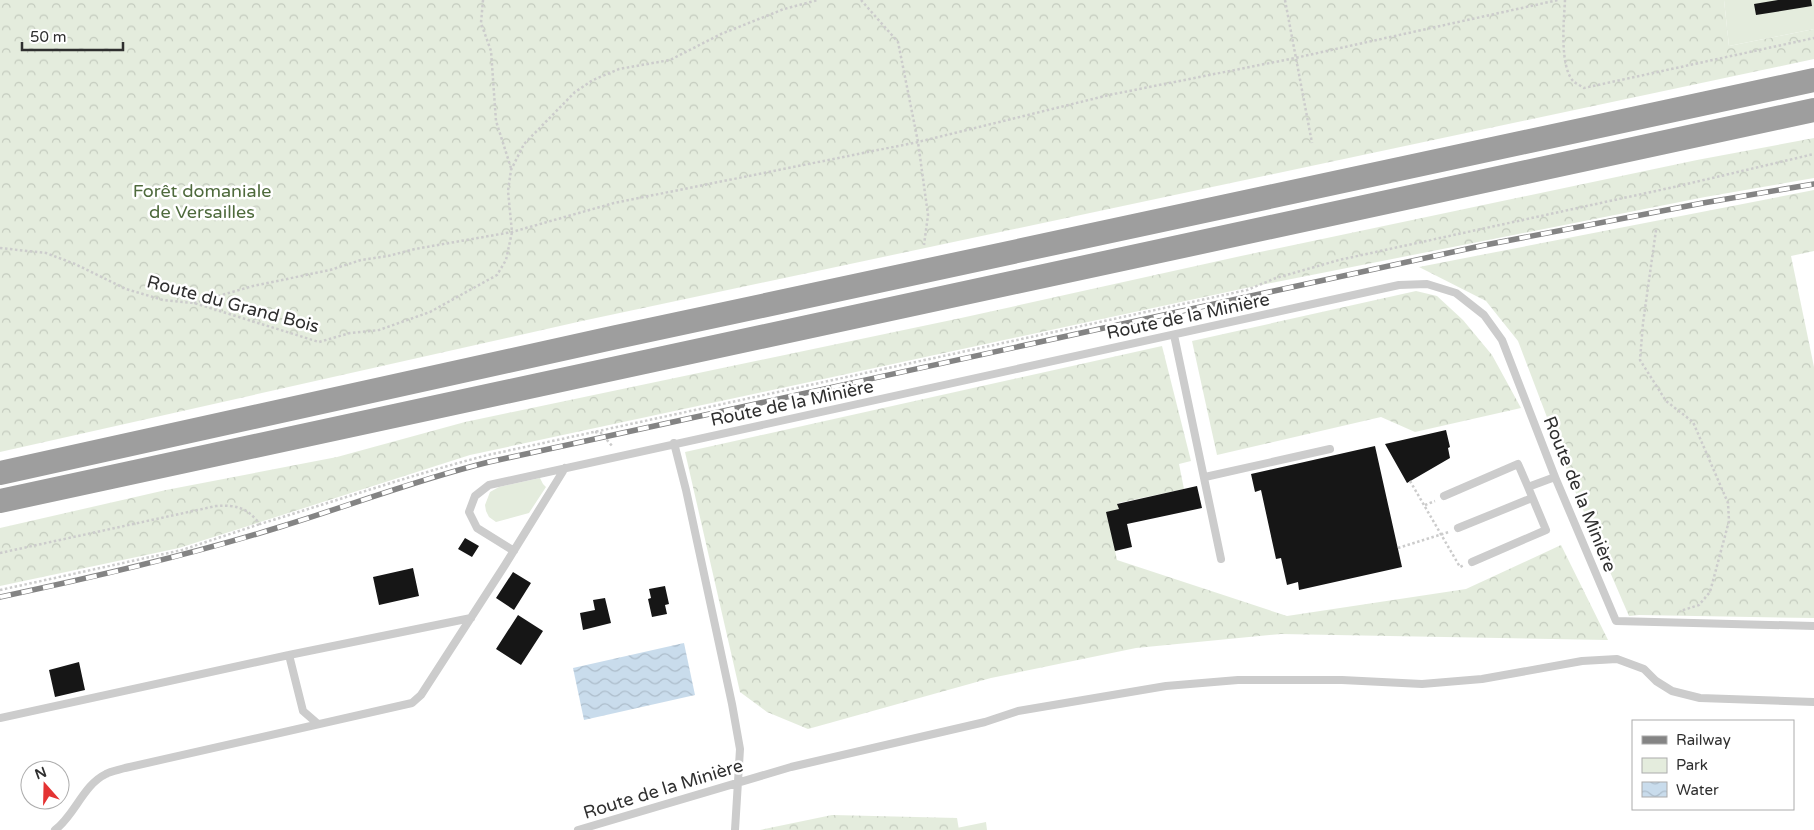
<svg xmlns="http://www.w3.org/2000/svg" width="1814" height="830" viewBox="0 0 1814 830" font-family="'Varela Round',sans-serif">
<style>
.green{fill:#e4ecdd}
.forest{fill:url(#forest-crowns)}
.water{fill:url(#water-waves)}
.building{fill:#161616}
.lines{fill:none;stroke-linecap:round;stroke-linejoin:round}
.path{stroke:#ccc;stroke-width:2.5;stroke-dasharray:2.5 2.5;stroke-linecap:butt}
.service{stroke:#ccc;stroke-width:8}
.trunk{stroke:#9e9e9e;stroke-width:24}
.rail-casing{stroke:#848484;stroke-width:5.5}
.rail{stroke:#fff;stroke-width:4;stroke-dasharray:11;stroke-linecap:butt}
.labels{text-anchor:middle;stroke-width:5;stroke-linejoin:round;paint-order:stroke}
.park-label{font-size:18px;fill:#4e6a3c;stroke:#fff}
.street-label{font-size:18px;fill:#2f2f2f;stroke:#fff}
</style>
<defs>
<pattern id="forest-crowns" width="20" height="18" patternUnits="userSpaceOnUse" patternTransform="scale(1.25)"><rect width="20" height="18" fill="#e4ecdd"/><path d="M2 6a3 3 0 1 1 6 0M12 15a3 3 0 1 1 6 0" fill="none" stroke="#c4cbbe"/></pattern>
<pattern id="water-waves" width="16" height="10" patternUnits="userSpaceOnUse" patternTransform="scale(1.25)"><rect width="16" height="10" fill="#c9dcec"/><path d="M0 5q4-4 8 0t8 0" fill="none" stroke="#adbdcb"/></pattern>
</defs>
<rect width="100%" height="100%" fill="#fff"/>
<!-- green -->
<path class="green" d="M1724 0H1814V29L1729 46Z
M540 478 543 484 546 487 529 513 496 522 489 517 486 511 485 505 490 492 499 487Z
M986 822 987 830H947Z"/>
<!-- forest -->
<path class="forest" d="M0 0H1724L1729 46 1814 29V59L582 321 0 452Z
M1814 138V178L1705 197 1246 288 470 455 179 548 0 586V528L166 490 337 457 465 422 961 318 1241 256 1697 160Z
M1814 190V251L1791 256 1814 367V618L1639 615 1629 616 1575 491 1518 341 1486 301 1419 267Z
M1416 291 1437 296 1463 320 1492 355 1521 408 1415 432 1381 417 1217 455 1192 341Z
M1162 346 1191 461 1179 464 1184 489 1118 503 1119 509 1115 551 1117 560 1287 616 1466 589 1561 545 1608 640 1281 634 1136 648 991 678 808 729 767 712 740 692 685 452Z
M832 815 957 818 959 830H760Z"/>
<!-- water -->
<path class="water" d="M684 643 695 695 584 720 573 668Z"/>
<!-- building -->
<path class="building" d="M1778 0H1811L1812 6 1756 15 1754 4Z
M1446 430 1450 447 1448 448 1450 458 1407 483 1385 444Z
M1375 446 1402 567 1299 590 1298 582 1287 585 1281 558 1276 559 1261 490 1255 492 1251 474Z
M1197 486 1202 508 1127 524 1132 547 1115 551 1106 512 1119 509 1117 504Z
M465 538 479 546 472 557 458 549Z
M413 568 419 596 379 605 373 577Z
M513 572 531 583 514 610 496 598Z
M665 586 669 604 665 605 667 614 652 617 648 599 651 598 649 589Z
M605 598 611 623 583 630 580 613 595 610 593 600Z
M518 615 543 631 521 665 496 649Z
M79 662 85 690 55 697 49 670Z"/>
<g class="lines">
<!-- path -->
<path class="path" d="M483 0 481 23 491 51 496 121 511 168
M861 0 898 42 918 142 928 215 924 245
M1285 0 1312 143
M1565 0C1564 20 1559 67 1574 82 1577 84 1581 86 1584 88L1814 38
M1656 230 1643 323 1640 360 1666 401 1693 422 1728 503 1729 521 1710 592 1699 605 1680 611
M0 248 46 253 75 264 126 289 163 300 194 303 319 342 350 333 379 330 430 312 497 275 506 260 512 232 508 191 511 170 524 144 575 92 593 80 619 69 670 60 721 34 784 9 818 0
M194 303 253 286 330 270 361 260 388 256 415 249 512 232 614 203 918 142 1109 95 1295 58 1558 0
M595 432 601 433 613 447
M1410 481 1460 567 1464 565
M1425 505 1435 501
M1398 548 1449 532
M0 553 216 506C237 505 246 507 260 524 336 501 411 475 488 455L1247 290 1276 278 1339 260 1674 187 1814 154
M0 590 182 550 260 524"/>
<!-- service -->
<path class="service" d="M1174 335 1221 559
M674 443 686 490 732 704 740 749 735 830
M1205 477 1330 449
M1444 496 1518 464 1528 487 1555 477
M1458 528 1532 498
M514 551 477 528 469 512 475 496 489 485 1399 285 1427 284 1456 293 1484 315 1502 340 1555 477 1616 621 1814 626
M1472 562 1546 530 1528 487
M289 655 303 711 318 724
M0 718 289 655 471 618
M55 830C75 815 83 785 106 774 111 771 119 770 125 768L412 703 421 695 505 565 565 468
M578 830 791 767 985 722 1018 711 1166 686 1238 680H1342L1422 684 1482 679 1582 661 1617 659 1644 669 1656 681 1672 691 1700 698 1814 702"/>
<!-- trunk -->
<path class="trunk" d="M0 473C604 339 1209 207 1814 80
M0 501 1814 110"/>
<defs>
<path id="rail" d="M0 597C95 577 190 555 283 526 351 505 419 479 489 462L1485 245 1703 203 1814 184"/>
</defs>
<!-- rail casing -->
<use href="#rail" class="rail-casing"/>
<!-- rail -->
<use href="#rail" class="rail"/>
</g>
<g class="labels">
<!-- park labels -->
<g class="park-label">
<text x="202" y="197">Forêt domaniale<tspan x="202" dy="21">de Versailles</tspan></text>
</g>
<!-- street labels -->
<g class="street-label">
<text transform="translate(233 304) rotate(15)" y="6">Route du Grand Bois</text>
<text transform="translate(1188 316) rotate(-12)" y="6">Route de la Minière</text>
<text transform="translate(792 403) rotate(-12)" y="6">Route de la Minière</text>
<text transform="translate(1580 494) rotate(68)" y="6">Route de la Minière</text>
<text transform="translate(663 789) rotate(-17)" y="6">Route de la Minière</text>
</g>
</g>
<!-- legend -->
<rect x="1632" y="720" width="162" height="90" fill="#ffffff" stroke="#acacac"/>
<rect x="1642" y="736" width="25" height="8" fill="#848484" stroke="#acacac"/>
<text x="1676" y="745" font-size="15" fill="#2f2f2f">Railway</text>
<rect x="1642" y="758" width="25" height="15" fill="#e4ecdd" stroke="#acacac"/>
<text x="1676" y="770" font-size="15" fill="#2f2f2f">Park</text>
<rect x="1642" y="782" width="25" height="15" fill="url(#water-waves)" stroke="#acacac"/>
<text x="1676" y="795" font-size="15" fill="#2f2f2f">Water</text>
<!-- north arrow -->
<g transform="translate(45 785) rotate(340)"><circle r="24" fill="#ffffff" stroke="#acacac"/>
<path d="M0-4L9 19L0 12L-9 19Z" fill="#e43333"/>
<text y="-8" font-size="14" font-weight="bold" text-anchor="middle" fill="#2f2f2f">N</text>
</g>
<!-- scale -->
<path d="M22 42v8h101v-8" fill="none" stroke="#2f2f2f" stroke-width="2.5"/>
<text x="30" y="42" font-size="15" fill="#2f2f2f" stroke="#ffffff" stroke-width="4" paint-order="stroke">50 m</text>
</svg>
